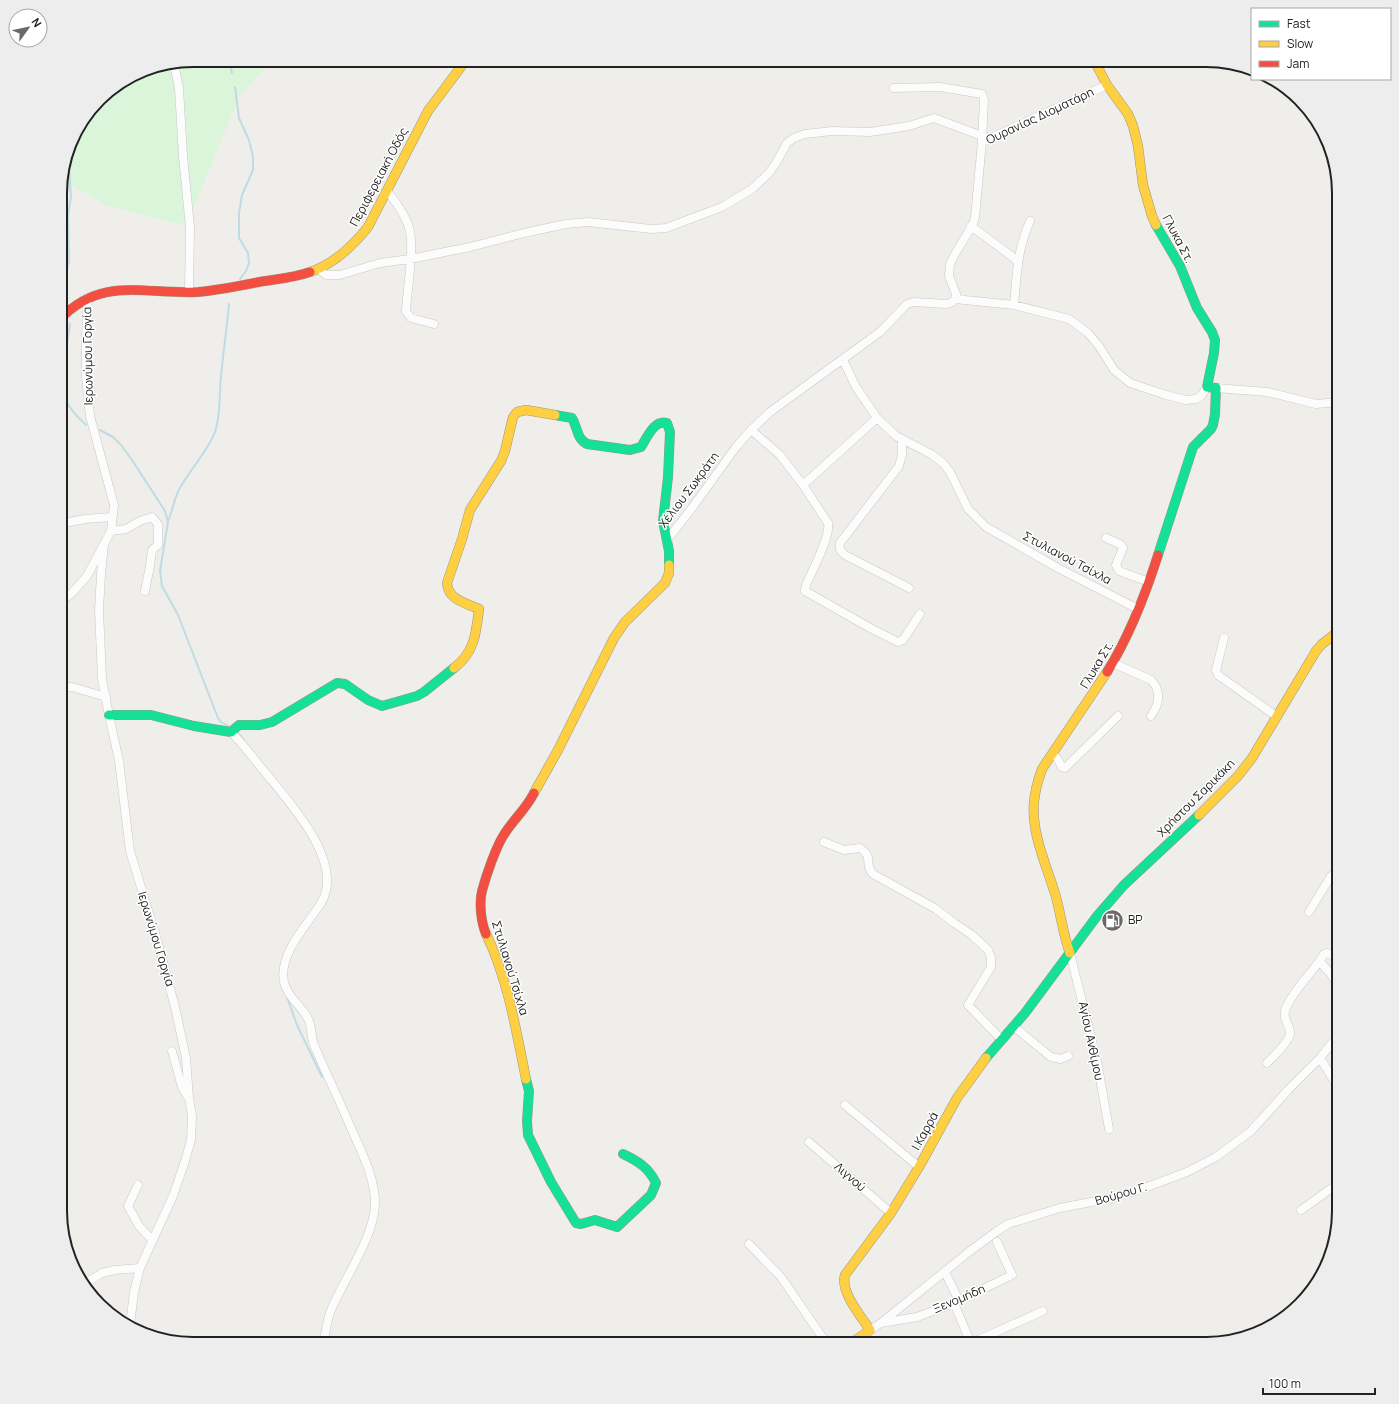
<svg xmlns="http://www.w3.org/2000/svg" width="1399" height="1404" viewBox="0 0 1399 1404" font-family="Manrope,sans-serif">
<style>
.park{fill:#daf5da}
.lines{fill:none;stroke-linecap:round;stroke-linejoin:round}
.stream{stroke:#bfdbe3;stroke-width:2}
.street-casing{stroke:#c9c8c7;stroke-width:9}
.fast-casing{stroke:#999a82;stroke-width:10}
.slow-casing{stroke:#999a82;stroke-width:10}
.jam-casing{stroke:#999a82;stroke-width:10}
.street{stroke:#fdfcfc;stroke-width:8}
.fast{stroke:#16e098;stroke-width:9}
.slow{stroke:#ffcf43;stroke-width:9}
.jam{stroke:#f24e42;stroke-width:9}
.labels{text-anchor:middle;stroke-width:3;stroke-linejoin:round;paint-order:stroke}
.street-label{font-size:12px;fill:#222;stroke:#fff}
.poi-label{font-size:12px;fill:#222;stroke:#fff;text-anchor:start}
.rim{fill:none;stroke:#222;stroke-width:2}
</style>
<rect width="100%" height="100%" fill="#f0eeeb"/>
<!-- park -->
<path class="park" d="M194 60H272L239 97 186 226 106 205 62 180 74 134 105 93 143 70Z"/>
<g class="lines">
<!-- stream -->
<path class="stream" d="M229 60 232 73
M235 87 239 118 249 140 253 157V170L242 195 239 213V238L248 253 249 263 246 271 240 279
M63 300 64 286 69 260 68 216 71 196 68 155
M70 324C67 341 61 389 68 404 72 412 80 419 86 425
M100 430 113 437 121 445 132 460 165 511 168 522 160 571 162 586 178 615 218 718 221 722 230 727
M168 521C173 510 174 497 181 486 191 469 208 450 215 432 221 414 219 395 221 377 223 352 227 328 229 304
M236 732 240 735 244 741
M287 997 297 1025 322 1077"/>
<defs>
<path id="street" d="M174 64 179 88 183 156 190 227 189 292
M894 88 940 87 982 94 984 100 982 141
M387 191C396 202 405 214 409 228 415 247 407 290 406 311L411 318 434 324
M971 226 1018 261
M319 269 326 275H340L380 263 410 259 470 247 524 233 566 224 588 222 651 229 666 228 722 207 752 189 769 173 776 163 787 143 794 138 805 134 832 131 870 132 909 126 934 118 982 136
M955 299 1014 305 1069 319 1088 333 1099 346 1114 370 1130 383 1166 395 1186 400 1196 399 1201 396 1207 387
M1014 305C1017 273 1017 251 1030 221
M843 360 856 387 877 418 896 436 931 454 943 463 950 472 968 509 986 527 1058 568 1138 609
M1216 388 1267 392 1316 404 1339 402
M751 430 780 455 803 485 828 523C831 536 812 571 806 585L805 591 872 629 898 642 903 640 920 614
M902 440V455L899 466 840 543C839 549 840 551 845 555L909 588
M803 485 877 418
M60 524 85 519 112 517
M111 531 126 529 140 521 152 517 158 524V545L152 550 150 566 145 591
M1106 538 1120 544 1123 548 1116 565 1119 571 1149 582
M667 540 692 508 736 447 751 430 770 412 880 332 907 304 914 302 947 304 953 302 956 297V294L949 276 950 264 955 254 973 224 975 217 982 142 1107 85
M104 544 101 574 99 610 102 679 109 715 119 761 130 851 158 943 175 1007 186 1058 189 1098 192 1116 191 1140 185 1161 173 1196 140 1268 134 1292 130 1325
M60 602 71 594 87 576 111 531 114 505 90 416 86 377V336L88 298
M1224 638 1216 670 1218 675 1276 716
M1113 663 1151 680C1162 691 1159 705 1151 716
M60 688 72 687 106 697
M231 732C243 744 253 758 264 771 288 801 346 862 321 903 308 924 278 954 284 982 287 997 302 1006 308 1019 312 1026 311 1035 313 1042 314 1046 316 1049 317 1052 328 1077 340 1102 351 1128 361 1151 375 1177 375 1203 375 1236 344 1279 331 1310 327 1321 325 1333 324 1344
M1053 754 1057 758 1062 767 1065 768 1118 716
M824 842 844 850 860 848C875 858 863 864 873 874L936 909 954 923 972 935 988 950 991 957V967L968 1005 1001 1039
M1309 912 1331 876 1339 872
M1070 953 1097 1061 1109 1129
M1320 962 1331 974 1339 988
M1013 1026 1051 1057 1060 1059 1068 1056
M172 1051 182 1087 187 1096
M1320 1058 1339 1089
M1267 1063C1273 1057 1289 1042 1290 1034 1291 1025 1281 1019 1286 1008 1295 987 1313 973 1324 954L1327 953 1336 957 1339 956
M845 1105 919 1167
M809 1142 891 1213
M138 1185 128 1206 139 1226 152 1240
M1301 1210 1339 1183
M749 1244 781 1277 827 1344
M945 1272 959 1301
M84 1284 102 1273 115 1270 140 1268
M954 1303 971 1344
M881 1323 970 1251 1000 1229 1008 1224 1060 1208 1112 1198 1147 1187 1187 1172 1216 1157 1251 1131 1288 1090 1320 1058 1339 1034
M870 1330 881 1323 917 1317 954 1303 1012 1275 997 1242
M679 1344H684
M969 1344 1043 1311"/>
<path id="fast" d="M1156 225 1180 266 1197 308 1212 332 1215 340 1214 353 1207 387 1216 388 1215 414 1213 425 1211 429 1193 447 1158 555
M555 415 572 418C578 428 576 438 587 444L630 450 641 447C647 438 654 419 667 423L670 432 668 477 663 521 669 551V565
M109 715H151L194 726 231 732 239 725H260L272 722 337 683 345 684 368 700 382 706 417 696 424 692 454 668
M986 1058 1025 1013 1097 916 1124 885 1199 815
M526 1079 529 1091 527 1121 528 1135 551 1182 576 1223 581 1224 595 1220 617 1227 651 1195 656 1183C649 1168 638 1161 623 1154"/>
<path id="slow" d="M1094 60 1107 85 1128 114 1133 126 1138 146 1143 185 1152 216 1156 225
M310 272C334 264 352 247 368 227L428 111 466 60
M454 668C475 652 476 633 479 609 466 603 448 600 447 583L462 539 470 510 501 461 505 451 513 417 517 412 526 410 555 415
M534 793 558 750 614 638 625 622 665 583 669 573V565
M1199 815 1238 776 1252 758 1316 651 1322 644 1339 631
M486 934C508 979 516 1030 526 1079
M1070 953C1063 935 1061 915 1056 897 1047 866 1031 834 1034 802 1035 790 1038 780 1042 769L1107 672
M850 1344 870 1330C861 1316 840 1292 845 1275L891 1213 919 1167 957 1098 986 1058"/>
<path id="jam" d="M60 319C103 275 145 295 198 292 219 290 239 286 259 282 276 279 293 278 310 272
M1107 672C1130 635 1145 596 1158 555
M486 934C481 922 479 903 482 891 486 876 496 846 505 833 514 819 526 809 534 793"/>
</defs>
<!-- street casing -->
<use href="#street" class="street-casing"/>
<!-- fast casing -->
<use href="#fast" class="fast-casing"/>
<!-- slow casing -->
<use href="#slow" class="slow-casing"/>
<!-- jam casing -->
<use href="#jam" class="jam-casing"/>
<!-- street -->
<use href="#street" class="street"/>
<!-- fast -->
<use href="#fast" class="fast"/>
<!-- slow -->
<use href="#slow" class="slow"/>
<!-- jam -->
<use href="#jam" class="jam"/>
</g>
<!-- icons -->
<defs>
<symbol id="fuel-disc" viewBox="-11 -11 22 22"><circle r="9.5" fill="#6a6968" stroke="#fff"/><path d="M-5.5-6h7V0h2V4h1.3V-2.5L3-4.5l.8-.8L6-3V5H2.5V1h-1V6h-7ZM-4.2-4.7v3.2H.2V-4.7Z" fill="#fff"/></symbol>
</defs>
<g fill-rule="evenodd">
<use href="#fuel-disc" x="1100" y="908" width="25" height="25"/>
</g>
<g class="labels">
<!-- street labels -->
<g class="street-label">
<text transform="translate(1040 116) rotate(-25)" y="4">Ουρανίας Διοματάρη</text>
<text transform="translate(379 177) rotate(-62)" y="4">Περιφερειακή Οδός</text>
<text transform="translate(1178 239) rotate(62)" y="4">Γλυκα Στ.</text>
<text transform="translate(88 356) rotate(-91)" y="4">Ιερωνύμου Γοργία</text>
<text transform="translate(689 490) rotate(-53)" y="4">Χέλιου Σωκράτη</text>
<text transform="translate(1067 558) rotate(28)" y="4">Στυλιανού Τσίχλα</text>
<text transform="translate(1097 665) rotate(-59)" y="4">Γλυκα Στ.</text>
<text transform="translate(1196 798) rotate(-45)" y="4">Χρήστου Σαρικάκη</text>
<text transform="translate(156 939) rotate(73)" y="4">Ιερωνύμου Γοργία</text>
<text transform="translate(510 968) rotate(73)" y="4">Στυλιανού Τσίχλα</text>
<text transform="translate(1091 1041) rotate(78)" y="4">Αγίου Ανθίμου</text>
<text transform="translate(925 1131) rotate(-61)" y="4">Ι.Καρρά</text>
<text transform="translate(850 1177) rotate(41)" y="4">Λιγνού</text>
<text transform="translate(1121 1194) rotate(-16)" y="4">Βούρου Γ.</text>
<text transform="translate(959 1299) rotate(-23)" y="4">Ξενομήδη</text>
</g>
<!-- poi labels -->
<g class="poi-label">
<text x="1128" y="924">BP</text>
</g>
</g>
<!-- crop -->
<path d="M0 0H1399V1404H0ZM193 67H1206A126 126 0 0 1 1332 193V1211A126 126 0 0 1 1206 1337H193A126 126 0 0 1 67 1211V193A126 126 0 0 1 193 67Z" fill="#ededed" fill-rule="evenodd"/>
<path class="rim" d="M193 67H1206A126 126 0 0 1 1332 193V1211A126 126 0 0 1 1206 1337H193A126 126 0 0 1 67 1211V193A126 126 0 0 1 193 67Z"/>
<!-- legend -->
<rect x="1251" y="8" width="140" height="72" fill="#ffffff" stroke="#a7a7a7"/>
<rect x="1259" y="21" width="20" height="6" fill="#16e098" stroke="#a7a7a7"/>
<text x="1287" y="28" font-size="12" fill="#222222">Fast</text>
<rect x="1259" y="41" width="20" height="6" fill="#ffcf43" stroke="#a7a7a7"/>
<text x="1287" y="48" font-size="12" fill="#222222">Slow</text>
<rect x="1259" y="61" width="20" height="6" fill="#f24e42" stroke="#a7a7a7"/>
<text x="1287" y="68" font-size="12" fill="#222222">Jam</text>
<!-- north arrow -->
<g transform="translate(28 28) rotate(57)"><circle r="19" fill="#ffffff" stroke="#a7a7a7"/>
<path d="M0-3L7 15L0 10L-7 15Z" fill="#6a6968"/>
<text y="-6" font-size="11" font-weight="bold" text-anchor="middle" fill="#222222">N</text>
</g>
<!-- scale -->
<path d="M1263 1388v6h112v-6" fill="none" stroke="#222222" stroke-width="2"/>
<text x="1269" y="1388" font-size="12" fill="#222222" stroke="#ffffff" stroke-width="3" paint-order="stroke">100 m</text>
</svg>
